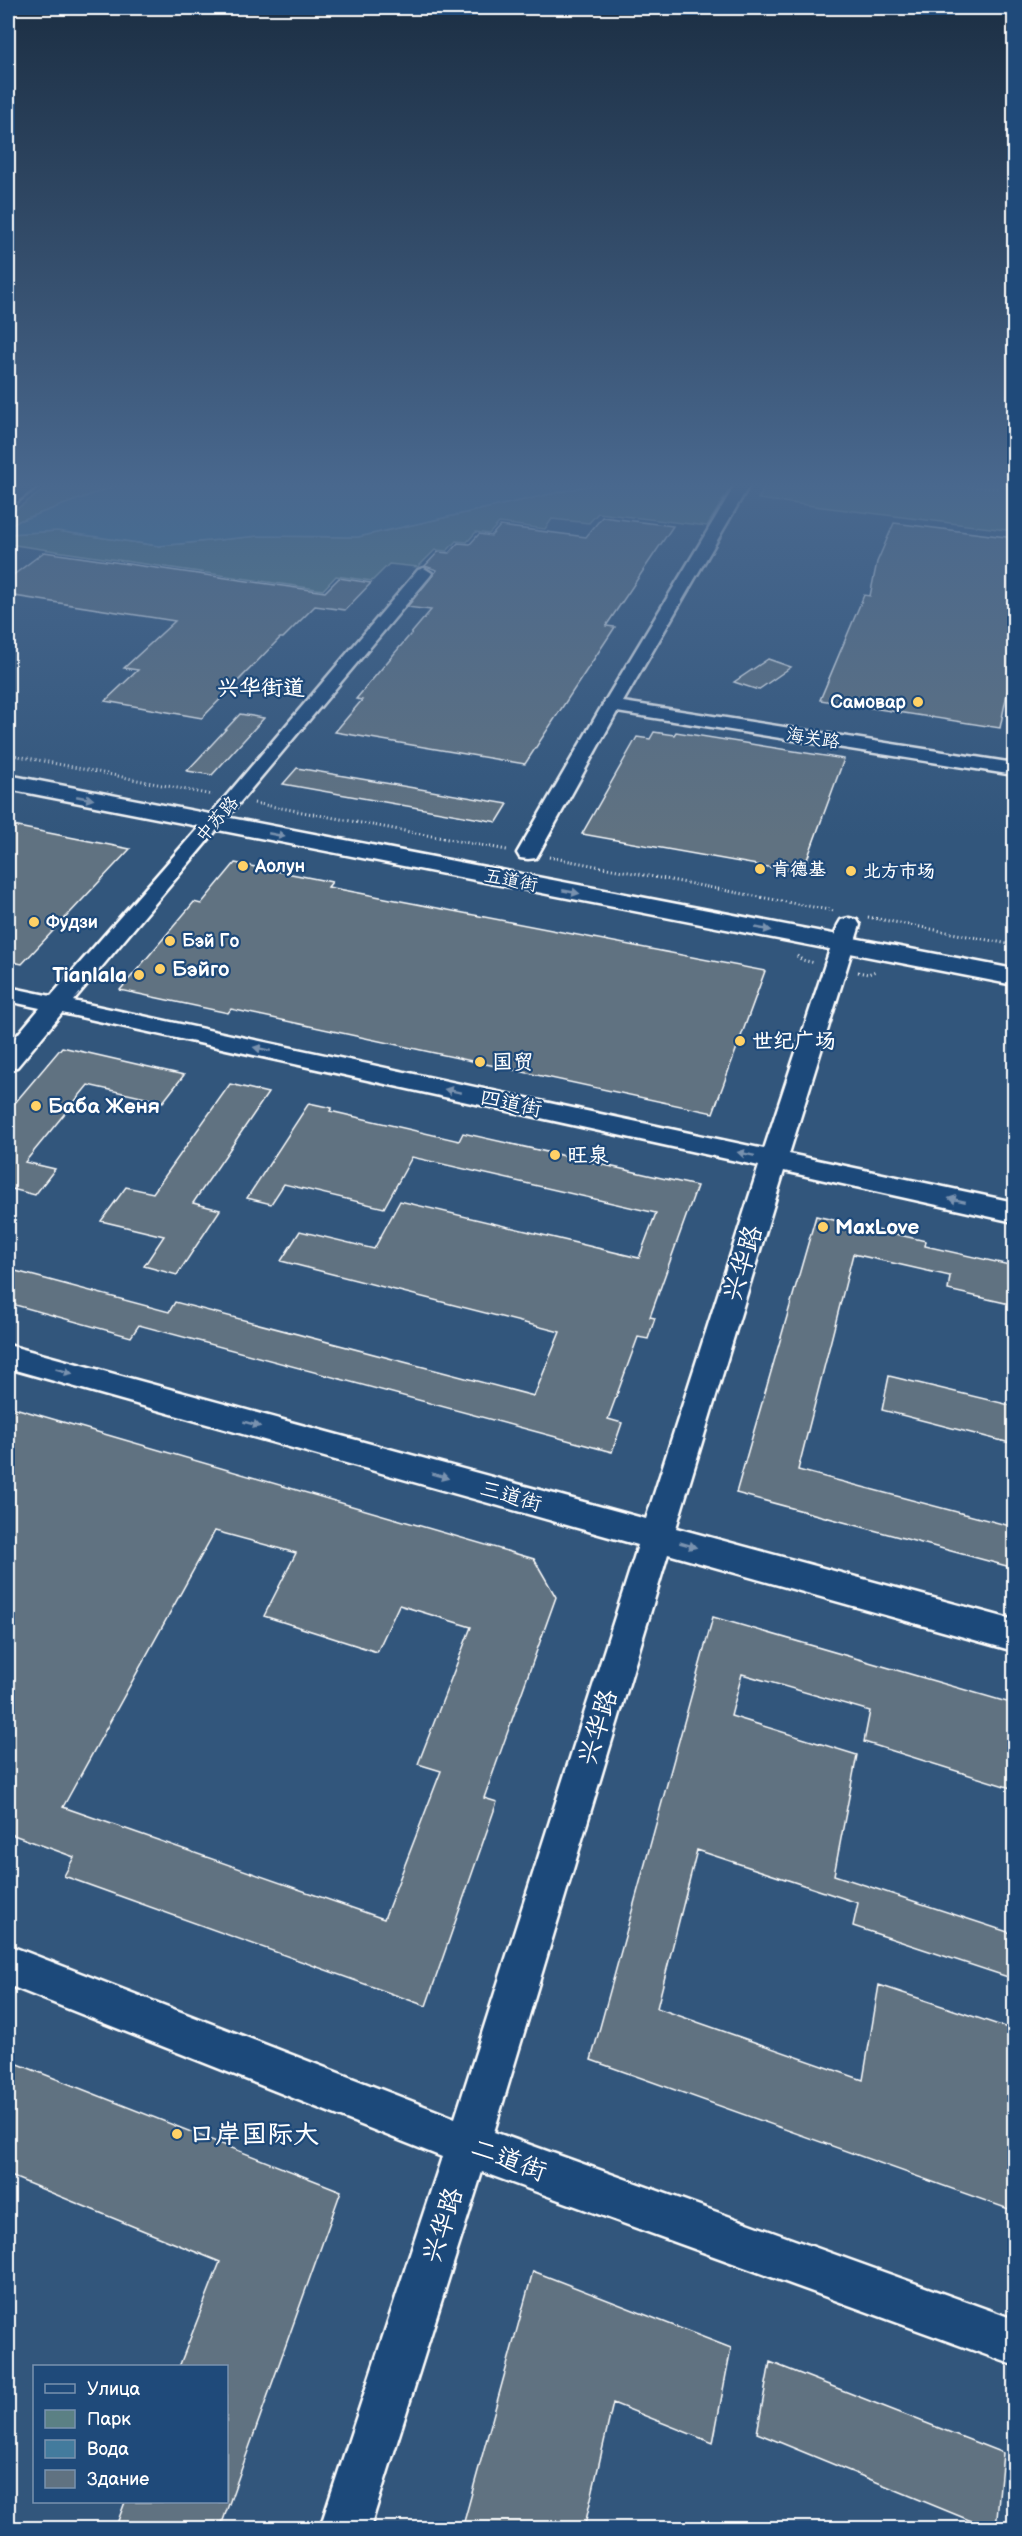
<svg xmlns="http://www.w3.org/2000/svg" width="1022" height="2536" viewBox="0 0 1022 2536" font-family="'Balsamiq Sans','LXGW WenKai TC',sans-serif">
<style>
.green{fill:#5b8084;stroke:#adc0c2;stroke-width:1.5}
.water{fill:#437b9d;stroke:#8eb0c4;stroke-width:1.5}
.building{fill:#607281;stroke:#fff;stroke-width:1.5;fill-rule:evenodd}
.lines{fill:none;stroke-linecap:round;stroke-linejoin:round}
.street-casing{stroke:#fff;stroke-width:5}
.secondary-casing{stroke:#fff;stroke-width:5}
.highway-casing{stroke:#fff;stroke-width:5}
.path-far1{stroke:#fff;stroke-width:2;stroke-dasharray:1 3;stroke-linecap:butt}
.path{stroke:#fff;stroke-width:3;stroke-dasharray:1 3;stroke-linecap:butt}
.street{fill:#1f4a7a;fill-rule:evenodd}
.secondary{fill:#1f4a7a;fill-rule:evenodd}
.highway{fill:#1f4a7a;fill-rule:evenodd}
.oneway{fill:#7992af}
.poi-dot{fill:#ffd166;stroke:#1f4a7a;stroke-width:2}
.labels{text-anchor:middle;stroke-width:4.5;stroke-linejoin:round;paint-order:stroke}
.far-poi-label{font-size:18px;font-weight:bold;fill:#fff;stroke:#1f4a7a;text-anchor:start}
.far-street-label{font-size:18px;fill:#fff;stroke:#1f4a7a}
.poi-label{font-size:21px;font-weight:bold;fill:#fff;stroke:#1f4a7a;text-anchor:start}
.street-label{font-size:21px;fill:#fff;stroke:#1f4a7a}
.far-district-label{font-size:22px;font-weight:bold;fill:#fff;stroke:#1f4a7a}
.near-street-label{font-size:26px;fill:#fff;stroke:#1f4a7a}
.near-poi-label{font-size:26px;font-weight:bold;fill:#fff;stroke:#1f4a7a;text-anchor:start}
</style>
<rect width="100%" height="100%" fill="#32567c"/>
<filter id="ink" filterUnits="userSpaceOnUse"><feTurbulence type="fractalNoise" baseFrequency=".0167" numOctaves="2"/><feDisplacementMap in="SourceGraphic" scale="12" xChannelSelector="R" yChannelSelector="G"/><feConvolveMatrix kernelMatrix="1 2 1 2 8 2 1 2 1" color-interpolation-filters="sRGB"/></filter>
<g filter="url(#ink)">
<!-- green -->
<path class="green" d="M55 482H126L8 525V515Z
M604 482H734L707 526 598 513 589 523 552 519 545 529 499 523 489 534 476 532 467 542 456 541 447 551 435 550 418 567 389 564 372 581 336 576 323 590 8 544V534L57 531 159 546 258 536 358 537Z
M768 482 1014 483V531L758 499Z"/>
<!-- water -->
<path class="water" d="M126 482H604L358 537 258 536 159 546 57 531 8 534V525Z"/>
<!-- building -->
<path class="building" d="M602 517 673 526 606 626 615 627 525 764 335 732 362 700 356 699 431 610 407 607 437 570 425 566 438 552 449 553 458 543 470 544 479 534 491 536 500 526 586 537Z
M894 523 1014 538V659L1000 728 820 700 864 595 870 596 877 562Z
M44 552 325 592 339 578 371 583 345 610 315 606 283 638H280L202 718 105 701 138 670 124 668 175 621 8 595V579Z
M768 659 791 667 758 690 734 682Z
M240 714 264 718 212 775 187 771Z
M654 732 674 735 676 732 844 759 802 873 582 834 637 737 650 739Z
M297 768 508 804 497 822 283 784Z
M8 825 130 849 22 964 8 961Z
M235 863 332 882 328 887 765 971 713 1113 231 1009 228 1013 120 990 194 902 201 904Z
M62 1047 184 1075 163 1102 88 1085 25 1162 55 1169 35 1195 8 1188V1111Z
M230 1084 268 1093 193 1203 220 1210 177 1275 144 1266 164 1236 101 1221 126 1187 153 1193Z
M309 1103 332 1108 330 1111 459 1141 463 1133 697 1186 650 1317 655 1318 648 1339 638 1337 608 1419 622 1423 612 1452 139 1325 131 1337 8 1303V1269L169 1312 175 1302 534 1396 560 1332 281 1261 300 1231 374 1249 400 1201 639 1258 656 1213 412 1157 384 1208 284 1184 271 1204 247 1198Z
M816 1216 926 1241 925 1246 1014 1266V1305L948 1290 950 1276 853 1254 798 1470 1014 1527V1568L736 1493Z
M889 1376 1014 1406V1444L882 1410Z
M8 1406 534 1559 556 1597 484 1798 497 1802 426 2006 64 1876 74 1857 8 1833ZM215 1531 296 1553 264 1616 377 1652 399 1605 471 1627 418 1764 441 1771 384 1919 63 1807Z
M713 1617 1014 1704V1789L864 1742 870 1711 742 1674 731 1716 857 1755 834 1875 1014 1934V1979L853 1926 858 1903 697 1850 657 2008 863 2080 879 1985 1014 2030V2211L591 2060Z
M8 2060 341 2191 220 2529H115L125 2502H226V2367H179L220 2262 8 2175Z
M533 2271 731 2348 713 2443 613 2403 584 2529H462Z
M770 2362 1003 2453 996 2529H991L757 2433Z"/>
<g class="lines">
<defs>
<path id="street" d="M737 482H751L623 702 1014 763V775L617 712 539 853 536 858 528 859 520 858 517 853 602 706Z
M424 568 432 573 430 576 73 1001 764 1149 838 925 841 920 849 918 857 920 860 925 789 1154 1014 1202V1222L784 1171 676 1528 1014 1620V1651L668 1554 494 2132 1014 2319V2365L482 2172 370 2528H320L442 2157 8 1985V1945L455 2118 638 1545 8 1368V1345L646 1519 759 1166 62 1013 17 1067 8 1069V1046L40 1008 8 1001V987L51 996 227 795 418 570Z"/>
<path id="secondary" d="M23 482H43L14 504 8 505V492Z"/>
<path id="highway" d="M8 775 1014 969V985L8 789Z"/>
</defs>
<!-- street casing -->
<use href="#street" class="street-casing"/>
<!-- secondary casing -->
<use href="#secondary" class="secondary-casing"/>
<!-- highway casing -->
<use href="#highway" class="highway-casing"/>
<!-- path-far1 -->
<path class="path-far1" d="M780 483 851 482 1014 489"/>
<!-- path -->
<path class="path" d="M8 754 212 795
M254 803 507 850
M549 857 834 911
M868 917 1014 945
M797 956 802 960 815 963
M858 972 868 974 876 971"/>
<!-- street -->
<use href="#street" class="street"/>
<!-- secondary -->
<use href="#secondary" class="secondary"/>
<!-- highway -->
<use href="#highway" class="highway"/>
</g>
<!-- one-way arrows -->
<defs><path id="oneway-solid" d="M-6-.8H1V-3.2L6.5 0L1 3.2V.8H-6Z" transform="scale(1.5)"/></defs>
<g class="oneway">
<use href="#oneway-solid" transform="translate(85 798) rotate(11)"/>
<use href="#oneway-solid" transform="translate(277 835) rotate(11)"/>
<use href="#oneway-solid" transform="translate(571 892) rotate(11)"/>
<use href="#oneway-solid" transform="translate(763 929) rotate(11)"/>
<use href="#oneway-solid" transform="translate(262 1049) rotate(-168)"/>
<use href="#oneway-solid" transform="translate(453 1091) rotate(-168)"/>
<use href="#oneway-solid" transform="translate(746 1154) rotate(-168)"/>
<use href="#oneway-solid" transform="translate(957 1200) rotate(-168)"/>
<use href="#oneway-solid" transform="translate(64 1371) rotate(16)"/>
<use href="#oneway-solid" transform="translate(252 1424) rotate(16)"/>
<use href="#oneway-solid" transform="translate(440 1476) rotate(16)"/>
<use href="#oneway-solid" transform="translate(688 1545) rotate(16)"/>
</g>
</g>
<!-- sky -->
<linearGradient id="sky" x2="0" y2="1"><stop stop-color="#1c2f44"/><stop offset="0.58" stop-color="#49688e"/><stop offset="1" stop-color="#49688e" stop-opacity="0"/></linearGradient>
<rect width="1022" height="837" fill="url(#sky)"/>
<!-- markers -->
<g class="poi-dot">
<circle cx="918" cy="702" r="6"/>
<circle cx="243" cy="866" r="6"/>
<circle cx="760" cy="869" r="6"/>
<circle cx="851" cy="871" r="6"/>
<circle cx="34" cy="922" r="6"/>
<circle cx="170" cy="941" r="6"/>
<circle cx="160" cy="969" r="6"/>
<circle cx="139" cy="975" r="6"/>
<circle cx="740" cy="1041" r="6"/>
<circle cx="480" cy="1062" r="6"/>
<circle cx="36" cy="1106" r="6"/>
<circle cx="555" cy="1155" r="6"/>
<circle cx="823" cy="1227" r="6"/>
<circle cx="177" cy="2134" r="6"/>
</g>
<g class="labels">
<!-- far-poi labels -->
<g class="far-poi-label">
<text x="906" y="708" text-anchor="end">Самовар</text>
<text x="255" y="872">Аолун</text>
<text x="772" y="875">肯德基</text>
<text x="863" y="877">北方市场</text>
<text x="46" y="928">Фудзи</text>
<text x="182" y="947">Бэй Го</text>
</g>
<!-- far-street labels -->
<g class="far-street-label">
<text transform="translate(813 738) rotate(9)" y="6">海关路</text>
<text transform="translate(217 819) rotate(-49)" y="6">中苏路</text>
<text transform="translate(511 880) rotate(11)" y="6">五道街</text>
</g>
<!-- poi labels -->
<g class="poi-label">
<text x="172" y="976">Бэйго</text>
<text x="127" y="982" text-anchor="end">Tianlala</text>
<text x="752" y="1048">世纪广场</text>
<text x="492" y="1069">国贸</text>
<text x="48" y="1113">Баба Женя</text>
<text x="567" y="1162">旺泉</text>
<text x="835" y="1234">MaxLove</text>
</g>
<!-- street labels -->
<g class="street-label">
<text transform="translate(511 1103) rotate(12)" y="7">四道街</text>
<text transform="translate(511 1496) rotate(16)" y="7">三道街</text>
</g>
<!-- far-district labels -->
<g class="far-district-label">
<text x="261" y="695">兴华街道</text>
</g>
<!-- near-street labels -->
<g class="near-street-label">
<text transform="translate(742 1263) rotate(-73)" y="9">兴华路</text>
<text transform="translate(597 1727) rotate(-73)" y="9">兴华路</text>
<text transform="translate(509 2159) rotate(20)" y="9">二道街</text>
<text transform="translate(442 2225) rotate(-72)" y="9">兴华路</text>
</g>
<!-- near-poi labels -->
<g class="near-poi-label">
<text x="189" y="2143">口岸国际大</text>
</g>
</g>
<!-- margin -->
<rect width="1022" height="2536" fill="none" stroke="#1f4a7a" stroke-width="30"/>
<rect x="15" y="15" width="992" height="2506" fill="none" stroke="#fff" stroke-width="2" filter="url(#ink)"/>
<!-- legend -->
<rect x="33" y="2365" width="195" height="138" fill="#1f4a7a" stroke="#7992af" stroke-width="1.5"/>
<rect x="45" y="2384" width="30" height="9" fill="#1f4a7a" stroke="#7992af" stroke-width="1.5"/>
<text x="87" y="2395" font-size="18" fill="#ffffff">Улица</text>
<rect x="45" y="2410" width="30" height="18" fill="#5b8084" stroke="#7992af" stroke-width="1.5"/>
<text x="87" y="2425" font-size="18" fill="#ffffff">Парк</text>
<rect x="45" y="2440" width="30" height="18" fill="#437b9d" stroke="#7992af" stroke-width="1.5"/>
<text x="87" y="2455" font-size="18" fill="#ffffff">Вода</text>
<rect x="45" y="2470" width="30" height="18" fill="#607281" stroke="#7992af" stroke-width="1.5"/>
<text x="87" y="2485" font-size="18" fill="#ffffff">Здание</text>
</svg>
